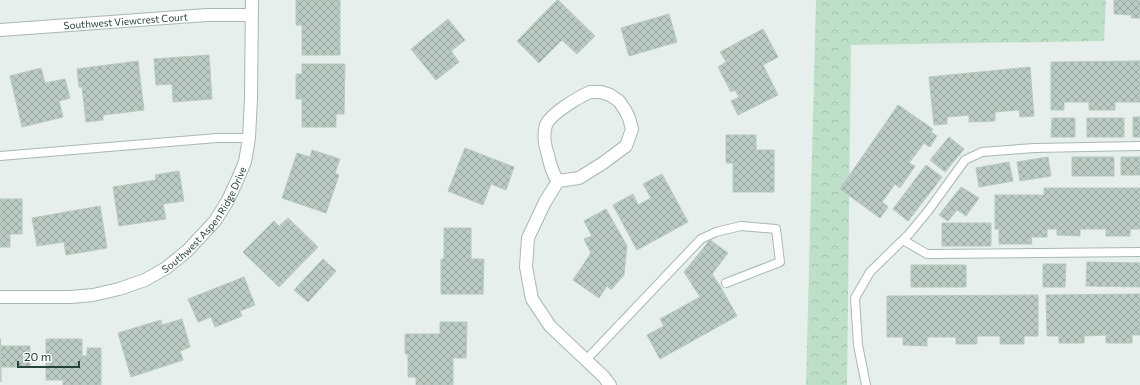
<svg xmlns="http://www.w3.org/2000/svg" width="1140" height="385" viewBox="0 0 1140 385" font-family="Commissioner,sans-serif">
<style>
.forest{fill:url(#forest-crowns)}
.building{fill:url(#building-cross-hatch);stroke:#b8c9c2}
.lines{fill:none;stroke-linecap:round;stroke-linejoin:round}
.lane-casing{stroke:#a8b8b2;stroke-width:10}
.street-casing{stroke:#a8b8b2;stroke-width:14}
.lane{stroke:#fff;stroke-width:8}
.street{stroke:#fff;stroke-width:12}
.labels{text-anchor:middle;stroke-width:4;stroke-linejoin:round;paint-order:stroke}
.street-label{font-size:10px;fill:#24423a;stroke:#f7fbf9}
</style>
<defs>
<pattern id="forest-crowns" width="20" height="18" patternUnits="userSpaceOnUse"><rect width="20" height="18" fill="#bfe0c8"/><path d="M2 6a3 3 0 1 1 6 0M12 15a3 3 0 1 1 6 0" fill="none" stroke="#a4c1ad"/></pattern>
<pattern id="building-cross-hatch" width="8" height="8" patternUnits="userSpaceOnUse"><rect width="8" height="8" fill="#bbcac4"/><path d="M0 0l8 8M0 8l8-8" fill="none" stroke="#98a6a0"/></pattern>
</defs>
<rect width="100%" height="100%" fill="#e6efeb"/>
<!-- forest -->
<path class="forest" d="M816 0H1106L1104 41 851 45 847 385H806Z"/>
<!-- building -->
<path class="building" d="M296 0H340V55H302V25H296Z
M557 0H558L595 36 577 54 562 40 539 63 517 41Z
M1114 0H1140V18H1131V15L1114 14Z
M669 14 677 42 629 56 621 28Z
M448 19 465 40 451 51 459 62 436 80 411 49Z
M763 29 778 57 763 65 778 95 738 115 731 101 739 97 735 90 731 92 718 67 726 62 720 52Z
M209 55 212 99 173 102 172 84 156 85 154 59Z
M138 61 144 110 103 115V120L86 122 82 87H79L77 69Z
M1140 61V102H1115V110H1089V102H1064V110H1051V62Z
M302 64H345L344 114H336V127H302V99H296V74H302Z
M1030 67 1034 116 1020 117 1019 110 995 112V121L969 122V115L947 117V124L934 125 929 77Z
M41 68 45 83 65 79 70 98 59 101 63 117 22 127 10 76Z
M898 105 933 129 931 132 937 136 930 147 924 143 909 163 915 166 900 188 895 184 882 202 888 207 880 218 840 189Z
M1133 117H1140V137H1133Z
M1052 118H1075V137H1051Z
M1087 118H1124V137H1087Z
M726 135H756V150H774V192H733V163H726Z
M949 137 964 149 945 172 930 160Z
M465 148 514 167 506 190 491 184 483 205 448 191Z
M312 150 340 159 335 173 339 175 326 213 282 198 297 153 310 157Z
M1048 157 1051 176 1020 181 1017 162Z
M1072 157H1114V176H1072Z
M1121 157H1140V175H1121Z
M1009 162 1013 181 979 187 976 168Z
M926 165 942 177 908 221 893 209Z
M179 171 184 201 163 204 166 219 119 226 113 187 156 180 155 175Z
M662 174 688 222 637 250 613 205 633 194 638 205 651 198 643 184Z
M961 187 979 198 966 216 957 210 948 221 939 215Z
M1044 188H1140V229H1130V236H1106V229H1080V236L1057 235V229H1047V237H1031L1032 244H999V229H995V195H1044Z
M0 199H22V234H10V247H0Z
M100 206 107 248 66 255 64 242 37 246 32 218Z
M606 209 627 246 624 275 611 290 607 286 599 298 573 280 591 253 584 239 592 236 584 221Z
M288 218 318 247 279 287 243 252 274 221 279 226Z
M942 223H991V246H942Z
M444 228H471V259H484L483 294H441V259H444Z
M710 240 728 253 712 274 720 286 737 316 660 359 647 335 664 326 660 319 700 297 684 272Z
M323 259 336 271 308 302 294 290Z
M1087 262 1140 263V287L1086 286Z
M1043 264H1066L1065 287H1043Z
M911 265H966V287H911Z
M244 277 255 305 240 311 242 316 215 327 211 317 198 322 188 299Z
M1140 294V335H1132V343H1106V335L1084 336V343H1059V336H1047L1046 295Z
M1038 295V336H1024V344H1000V336H977V344H956V337H927V346L903 345V337H887V296Z
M182 319 190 347 180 351 183 360 131 377 118 333 161 320 162 325Z
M440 322H467L466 358H453V385H416V377H408V354H405V334H440Z
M0 338 1 346H30V367H1V382Z
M46 339H82V356H87V348H101V385H63V380H46Z"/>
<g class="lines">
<defs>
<path id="lane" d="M0 156 217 138H249
M903 240 927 254 1140 252
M586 360 701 239 716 232 741 226 776 229 780 262 726 283
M866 385 858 345 855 298 870 272 909 234 928 211 965 160 982 152 1034 148 1140 146"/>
<g id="street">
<path id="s1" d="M0 30 207 15H251"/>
<path d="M590 92H601L610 95 619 101 625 110 629 118 632 129 626 146 603 163 579 178 558 181C552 173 550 164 548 155 545 146 543 134 546 125 551 113 579 97 590 92Z"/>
<path d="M558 181 545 202 528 238 526 267 532 299 550 326 604 377 610 385"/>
<path id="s2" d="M0 297H71L93 295 119 289 145 280 166 268 187 251 215 221 227 202 236 183 245 162 249 138 251 98 252 0"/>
</g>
</defs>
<!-- lane casing -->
<use href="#lane" class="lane-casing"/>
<!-- street casing -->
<use href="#street" class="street-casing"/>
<!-- lane -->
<use href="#lane" class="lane"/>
<!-- street -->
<use href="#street" class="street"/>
</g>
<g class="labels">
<!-- street labels -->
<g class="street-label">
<text dy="4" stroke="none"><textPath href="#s1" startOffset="126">Southwest Viewcrest Court</textPath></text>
<text dy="4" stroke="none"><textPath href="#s2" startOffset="234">Southwest Aspen Ridge Drive</textPath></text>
</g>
</g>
<!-- scale -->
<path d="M18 361v6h61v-6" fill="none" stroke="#24423a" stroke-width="2"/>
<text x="24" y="361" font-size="12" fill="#24423a" stroke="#f7fbf9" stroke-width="3" paint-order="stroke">20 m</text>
</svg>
